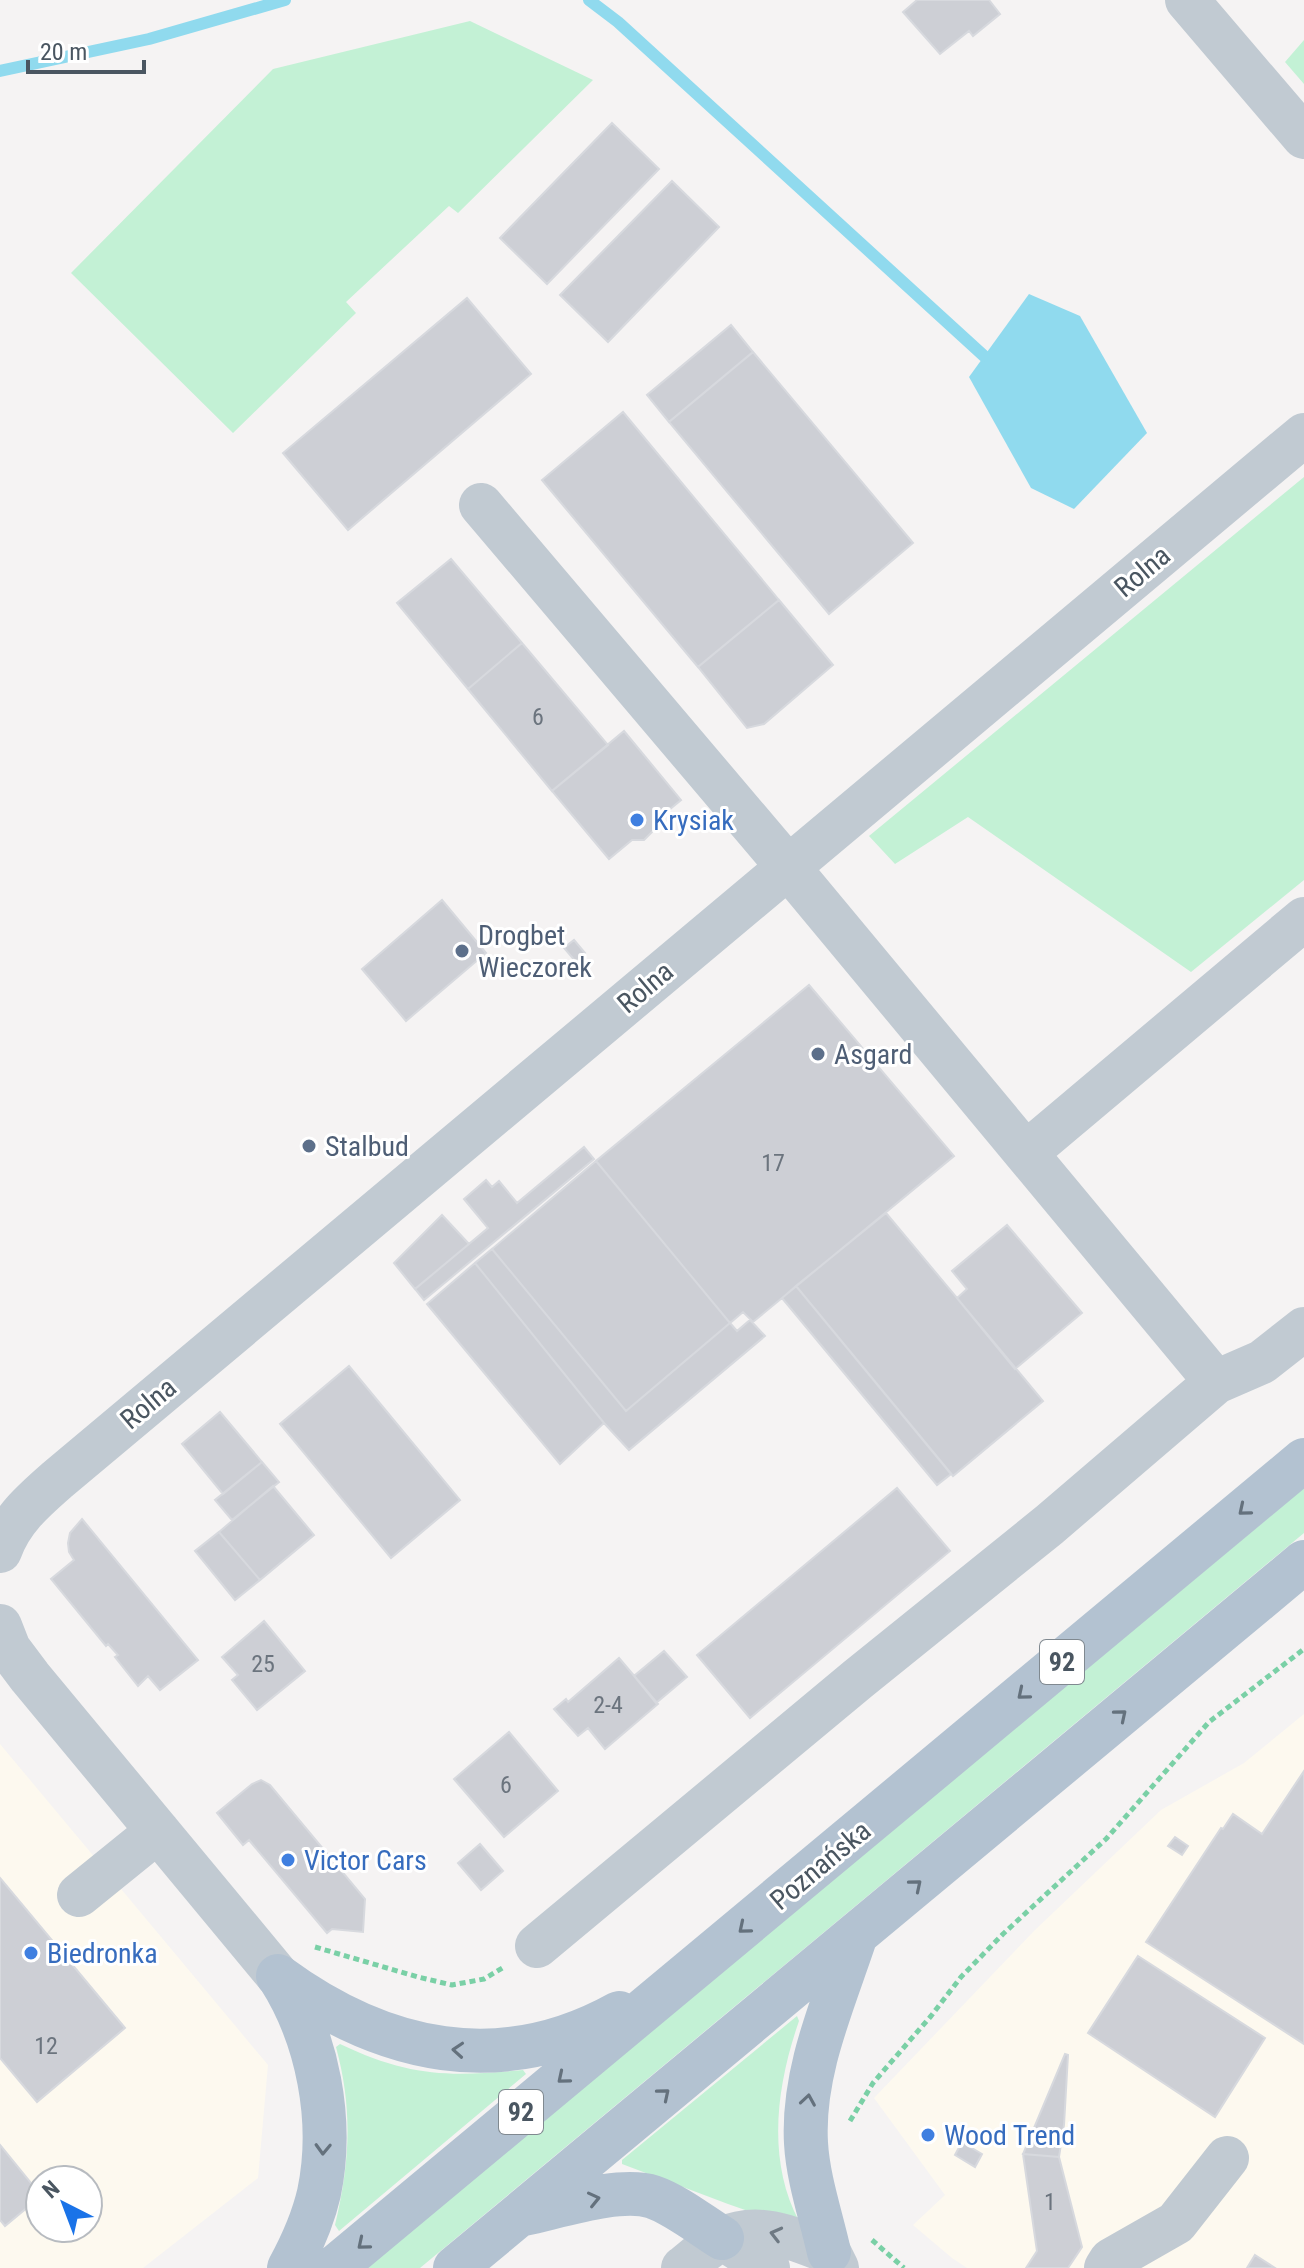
<svg xmlns="http://www.w3.org/2000/svg" width="1304" height="2268" viewBox="0 0 1304 2268" font-family="'Roboto Condensed',sans-serif">
<style>
.commercial{fill:#fdf9ef;fill-rule:evenodd}
.green{fill:#c3f1d5}
.water{fill:#90daee}
.lines{fill:none;stroke-linecap:round;stroke-linejoin:round}
.stream{stroke:#90daee;stroke-width:12}
.building{fill:#cdcfd5;stroke:#d7d9de;stroke-width:2}
.path{stroke:#7ad0a6;stroke-width:5;stroke-dasharray:6 4;stroke-linecap:butt}
.minor{stroke:#c1cad2;stroke-width:44}
.major{stroke:#b3c2d1;stroke-width:44}
.oneway{stroke:#64717d}
.oneway2{stroke:#6e7983}
.shop-dot{fill:#3f7fe0;stroke:#fff;stroke-width:3}
.service-dot{fill:#5c6f8a;stroke:#fff;stroke-width:3}
.labels{text-anchor:middle;stroke-width:6;stroke-linejoin:round;paint-order:stroke}
.number-label{font-size:24px;fill:#6b747e}
.shield{fill:#fff;stroke:#808990;stroke-width:2}
.shield-label{font-size:26px;font-weight:bold;fill:#4a5661}
.street-label{font-size:28px;fill:#4a5661;stroke:#fff}
.shop-label{font-size:28px;fill:#366cbe;stroke:#fff;text-anchor:start}
.service-label{font-size:28px;fill:#4e5e75;stroke:#fff;text-anchor:start}
</style>
<rect width="100%" height="100%" fill="#f5f3f3"/>
<!-- commercial -->
<path class="commercial" d="M1304 1714V2268H967L952 2258 913 2225 945 2195 874 2098 1035 1930 1161 1810 1244 1763Z
M0 1744 268 2065 258 2178 143 2268H0ZM40 2180H88V2228H40Z"/>
<!-- green -->
<path class="green" d="M470 21 593 80 458 213 449 206 346 302 356 313 233 433 71 273 273 69Z
M1304 40V84L1285 62Z
M1304 477V880L1191 972 968 817 895 864 869 836Z
M1304 1488V1533L420 2268H366Z
M797 2016 799 2021C777 2084 766 2159 799 2221L748 2211 728 2204 622 2164V2160Z
M340 2044C410 2077 448 2077 523 2070L526 2074 339 2231 335 2225C350 2162 353 2110 336 2047Z"/>
<!-- water -->
<path class="water" d="M1029 294 1080 316 1147 433 1074 509 1031 488 969 377Z"/>
<g class="lines">
<!-- stream -->
<path class="stream" d="M589 0 618 22 984 356
M0 71 149 39 285 0"/>
</g>
<!-- building -->
<path class="building" d="M917 0H989L1000 14 973 36 969 31 940 54 903 12Z
M612 123 659 169 547 284 500 238Z
M672 181 719 227 608 342 560 295Z
M467 298 531 374 348 530 283 453Z
M731 325 753 352 669 422 647 395Z
M753 352 913 543 829 614 669 422Z
M623 412 779 600 698 667 542 480Z
M451 559 522 643 468 689 397 603Z
M779 600 833 665 764 724 747 728 698 667Z
M522 643 608 745 552 791 468 689Z
M624 731 681 800 658 819 655 829 644 840H632L609 859 552 791Z
M442 900 486 953 406 1021 362 969Z
M574 940 585 953 576 962 564 948Z
M809 985 954 1156 753 1322 743 1312 730 1323 596 1161Z
M584 1147 594 1159 424 1300 415 1289 488 1228 464 1199 486 1180 492 1187 499 1181 517 1203Z
M596 1161 730 1323 626 1411 492 1249Z
M886 1213 1043 1401 953 1476 796 1286Z
M442 1215 469 1244 415 1289 394 1263Z
M1007 1225 1082 1313 1015 1369 957 1298 967 1289 952 1271Z
M492 1249 626 1411 730 1323 737 1331 750 1320 765 1336 629 1450 604 1423 475 1263Z
M475 1263 604 1423 560 1464 427 1304Z
M796 1286 951 1474 937 1485 782 1298Z
M349 1366 460 1500 391 1558 280 1424Z
M220 1412 262 1462 223 1494 182 1444Z
M262 1462 279 1482 232 1520 215 1500Z
M273 1486 314 1535 260 1580 219 1532Z
M897 1488 950 1551 750 1718 697 1655Z
M82 1519 198 1660 160 1690 148 1676 138 1686 115 1657 118 1655 108 1644 106 1646 51 1579 74 1560 69 1552 68 1543 70 1533Z
M219 1532 260 1580 235 1600 195 1551Z
M264 1621 305 1671 257 1710 232 1680 238 1675 222 1657Z
M664 1651 687 1677 656 1703 634 1676Z
M619 1658 658 1704 605 1749 588 1728 578 1736 554 1709 566 1699 568 1702Z
M509 1732 558 1791 504 1837 454 1779Z
M1304 1771V2044L1146 1942 1221 1828 1223 1829 1233 1814 1262 1834Z
M261 1780 270 1785 365 1899 363 1932 332 1929 327 1933 249 1840 243 1845 217 1813 252 1784Z
M1175 1837 1188 1846 1182 1855 1168 1846Z
M480 1844 503 1871 481 1890 458 1863Z
M0 1878 125 2028 37 2102 0 2058Z
M1138 1956 1265 2038 1215 2117 1088 2033Z
M1065 2054 1068 2055 1064 2125 1059 2157 1023 2154Z
M962 2142 982 2154 975 2167 955 2155Z
M0 2145 40 2194V2197L5 2226 0 2220Z
M1023 2154 1059 2157 1082 2247 1068 2268H1026L1037 2251Z
M1255 2255 1275 2268H1247Z"/>
<g class="lines">
<!-- path -->
<path class="path" d="M315 1947 418 1977 452 1985 484 1979 504 1967
M850 2121 873 2083 931 2016 961 1977 1003 1934 1106 1839 1209 1722 1304 1649
M872 2240 904 2268"/>
<!-- minor -->
<path class="minor" d="M1187 0 1304 137
M481 505 788 867 1216 1382
M1026 1153 1304 919
M0 1551C11 1520 33 1501 57 1480L1304 435
M0 1626 9 1649 30 1677 278 1976
M79 1895 158 1831
M537 1946 858 1679 1049 1525 1216 1382 1262 1362 1304 1329
M722 2238 768 2268
M683 2268C696 2258 709 2245 724 2238 760 2222 795 2239 829 2252L837 2268
M1106 2268 1111 2260 1176 2223 1227 2158"/>
<!-- major -->
<path class="major" d="M278 1976C383 2053 500 2079 619 2013
M279 1977C318 2038 334 2121 319 2193 313 2219 302 2244 289 2268
M524 2214C558 2207 620 2186 653 2197 676 2205 701 2225 722 2238
M829 2252C821 2216 808 2179 806 2143 802 2071 834 2002 856 1935
M334 2268 1304 1460
M455 2268 1304 1562"/>
</g>
<!-- one-way arrows -->
<defs><path id="oneway-chevron" d="M-2-3.5L2.5 0L-2 3.5" fill="none" stroke-width="1.6" stroke-linecap="round" stroke-linejoin="round" transform="scale(2)"/></defs>
<g class="oneway">
<use href="#oneway-chevron" transform="translate(1244 1510) rotate(140)"/>
<use href="#oneway-chevron" transform="translate(1023 1694) rotate(140)"/>
<use href="#oneway-chevron" transform="translate(1121 1715) rotate(-40)"/>
<use href="#oneway-chevron" transform="translate(916 1885) rotate(-40)"/>
<use href="#oneway-chevron" transform="translate(744 1928) rotate(140)"/>
<use href="#oneway-chevron" transform="translate(458 2050) rotate(-176)"/>
<use href="#oneway-chevron" transform="translate(563 2078) rotate(140)"/>
<use href="#oneway-chevron" transform="translate(664 2094) rotate(-40)"/>
<use href="#oneway-chevron" transform="translate(808 2100) rotate(-81)"/>
<use href="#oneway-chevron" transform="translate(323 2149) rotate(92)"/>
<use href="#oneway-chevron" transform="translate(594 2199) rotate(-13)"/>
<use href="#oneway-chevron" transform="translate(363 2244) rotate(140)"/>
</g>
<use class="oneway2" href="#oneway-chevron" transform="translate(776 2234) rotate(-166)"/>
<!-- markers -->
<g class="shop-dot">
<circle cx="637" cy="820" r="8"/>
<circle cx="288" cy="1860" r="8"/>
<circle cx="31" cy="1953" r="8"/>
<circle cx="928" cy="2135" r="8"/>
</g>
<g class="service-dot">
<circle cx="462" cy="951" r="8"/>
<circle cx="818" cy="1054" r="8"/>
<circle cx="309" cy="1146" r="8"/>
</g>
<g class="labels">
<!-- number labels -->
<g class="number-label">
<text x="538" y="725">6</text>
<text x="773" y="1171">17</text>
<text x="263" y="1672">25</text>
<text x="608" y="1713">2-4</text>
<text x="506" y="1793">6</text>
<text x="46" y="2054">12</text>
<text x="1050" y="2210">1</text>
</g>
<!-- shield labels -->
<g class="shield">
<rect x="1040" y="1640" width="44" height="44" rx="6"/>
<rect x="499" y="2090" width="44" height="44" rx="6"/>
</g>
<g class="shield-label">
<text x="1062" y="1671">92</text>
<text x="521" y="2121">92</text>
</g>
<!-- street labels -->
<g class="street-label">
<text transform="translate(1142 571) rotate(-40)" y="10">Rolna</text>
<text transform="translate(645 987) rotate(-40)" y="10">Rolna</text>
<text transform="translate(148 1403) rotate(-40)" y="10">Rolna</text>
<text transform="translate(820 1865) rotate(-40)" y="10">Poznańska</text>
</g>
<!-- shop labels -->
<g class="shop-label">
<text x="653" y="830">Krysiak</text>
<text x="304" y="1870">Victor Cars</text>
<text x="47" y="1963">Biedronka</text>
<text x="944" y="2145">Wood Trend</text>
</g>
<!-- service labels -->
<g class="service-label">
<text x="478" y="945">Drogbet<tspan x="478" dy="32">Wieczorek</tspan></text>
<text x="834" y="1064">Asgard</text>
<text x="325" y="1156">Stalbud</text>
</g>
</g>
<!-- north arrow -->
<g transform="translate(64 2204) rotate(318)"><circle r="38" fill="#ffffff" stroke="#b7bbc0" stroke-width="2"/>
<path d="M0-6L14 30L0 20L-14 30Z" fill="#1a73e8"/>
<text y="-12" font-size="22" font-weight="bold" text-anchor="middle" fill="#4a5661">N</text>
</g>
<!-- scale -->
<path d="M28 60v12h116v-12" fill="none" stroke="#4a5661" stroke-width="4"/>
<text x="40" y="60" font-size="24" fill="#4a5661" stroke="#ffffff" stroke-width="6" paint-order="stroke">20 m</text>
</svg>
